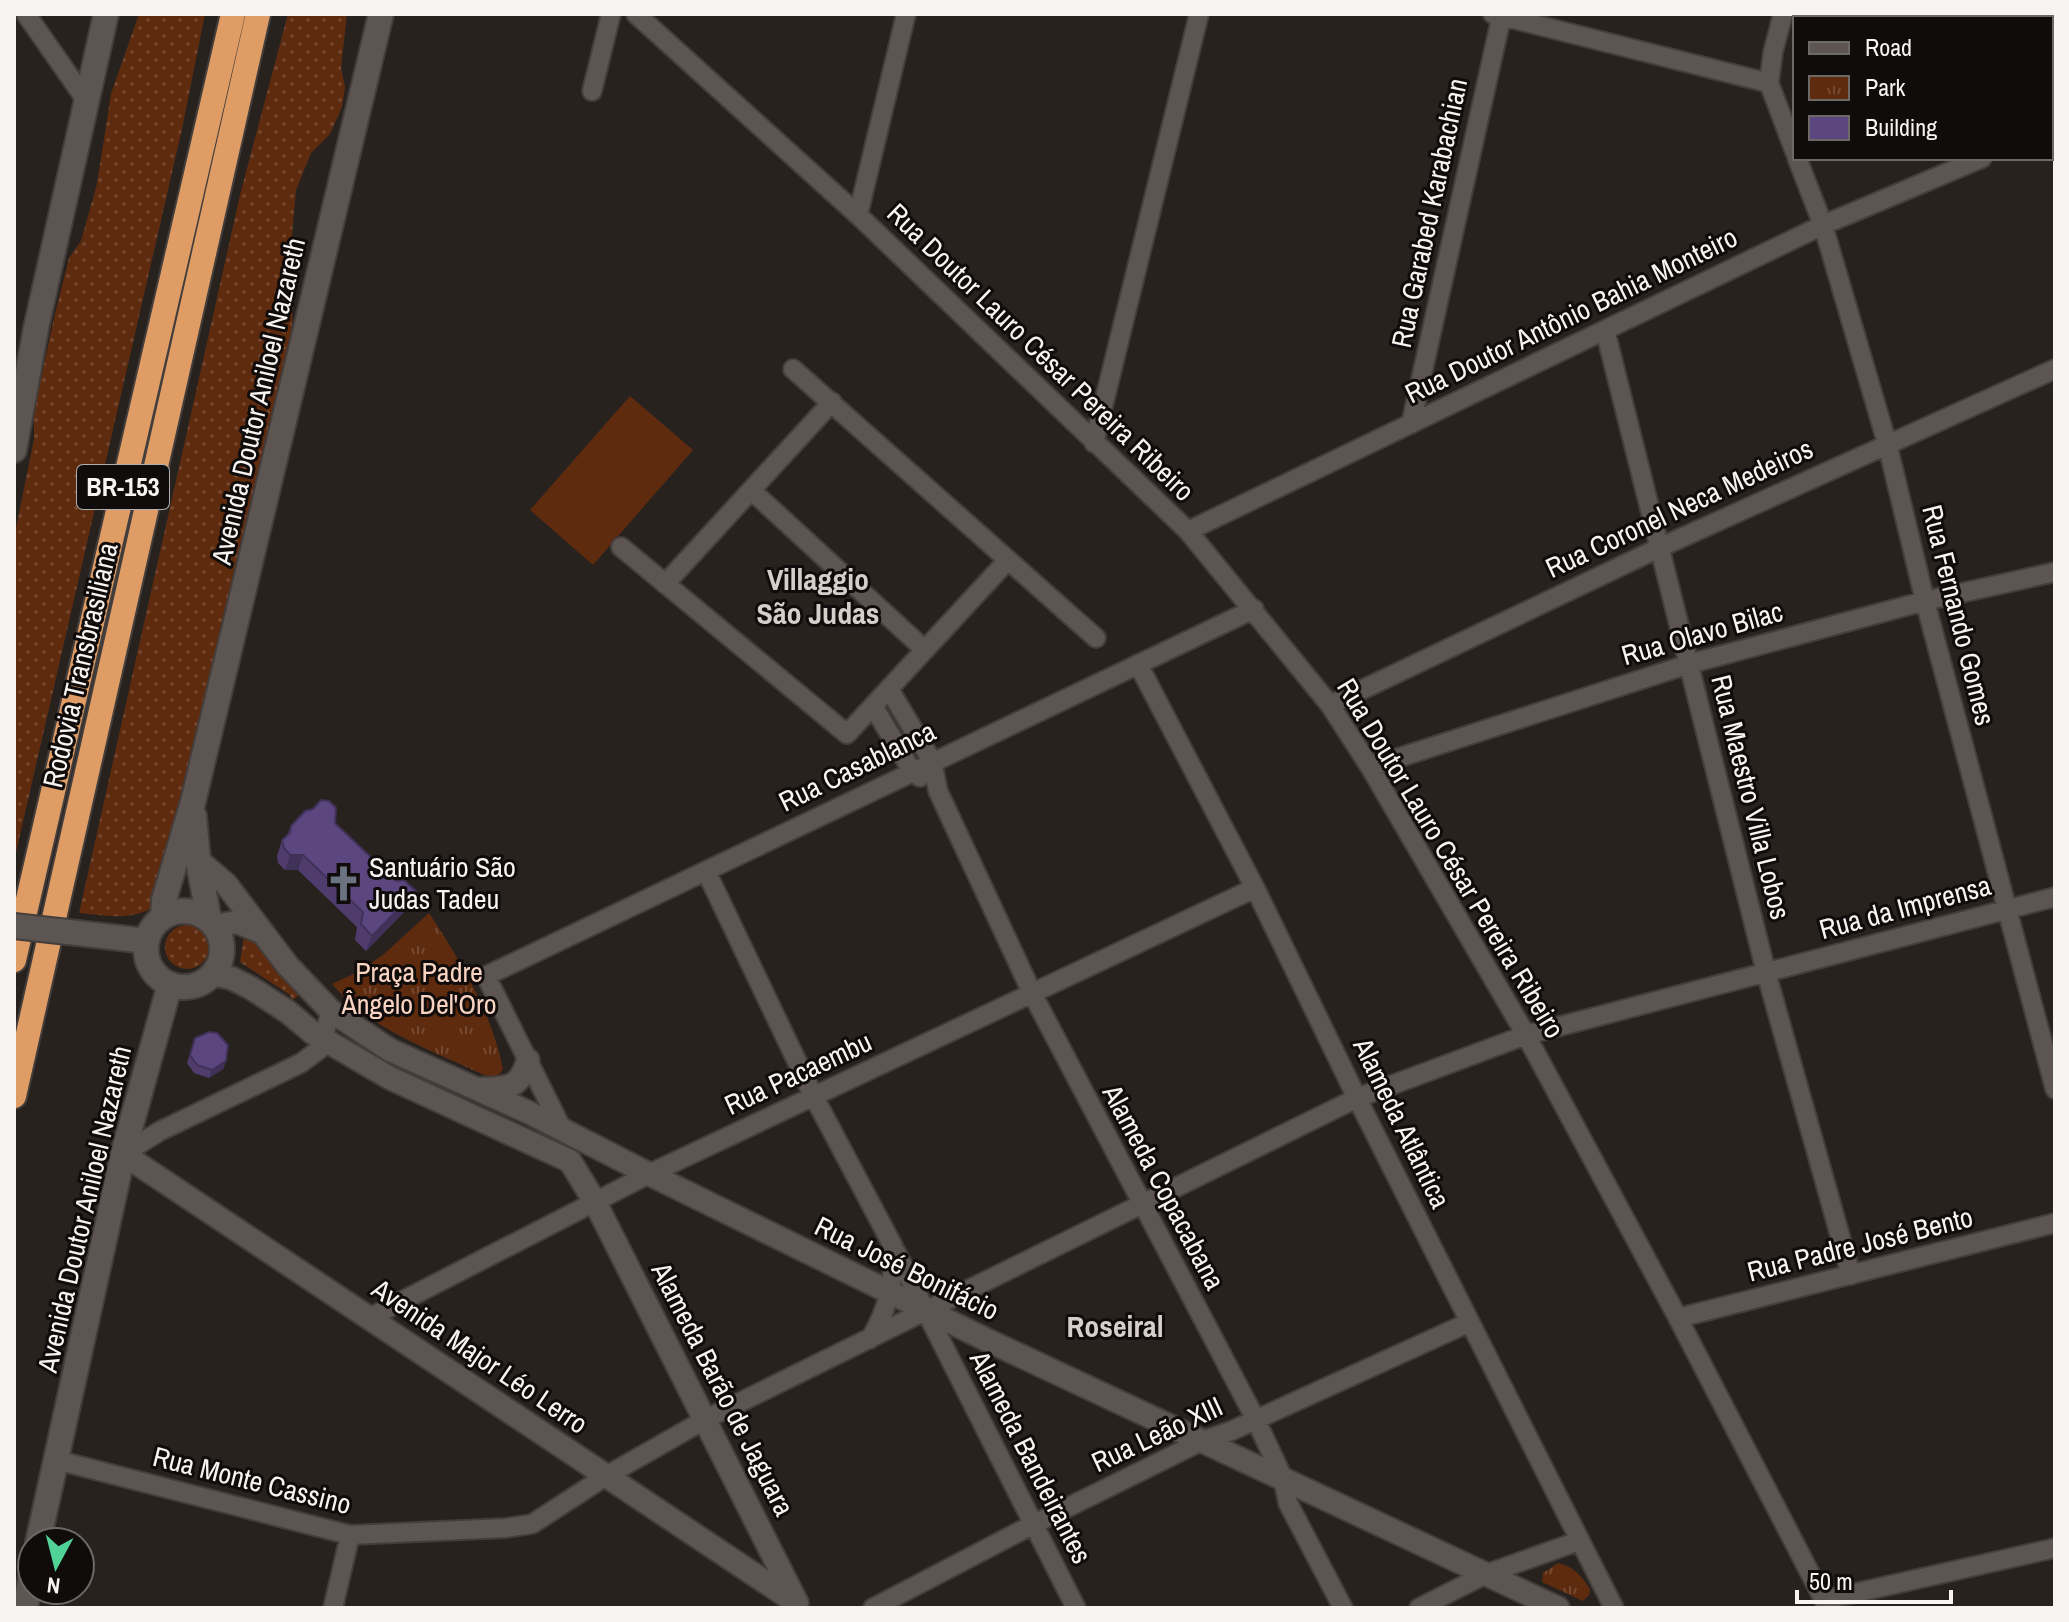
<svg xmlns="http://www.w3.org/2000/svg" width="2069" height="1622" viewBox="0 0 2069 1622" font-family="'Archivo Narrow',sans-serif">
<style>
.grass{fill:url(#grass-dots)}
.park{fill:url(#park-tufts)}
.pitch{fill:#5e2b0f}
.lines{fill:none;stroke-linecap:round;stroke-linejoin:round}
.minor-casing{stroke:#433e3c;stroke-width:22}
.tertiary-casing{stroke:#433e3c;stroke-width:26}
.secondary-casing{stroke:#433e3c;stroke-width:28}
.motorway-casing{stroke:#433e3c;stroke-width:28}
.minor{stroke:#5c5552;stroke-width:18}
.tertiary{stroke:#5c5552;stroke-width:22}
.secondary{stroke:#5c5552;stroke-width:24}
.motorway{stroke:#df9d65;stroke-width:24}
.secondary-bridge-casing{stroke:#433e3c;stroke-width:28;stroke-linecap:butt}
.secondary-bridge{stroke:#5c5552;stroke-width:24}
.wall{fill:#4f3c6d}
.shaded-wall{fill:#403159}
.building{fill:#5c467f;stroke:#403159;stroke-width:2}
.labels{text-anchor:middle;stroke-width:6;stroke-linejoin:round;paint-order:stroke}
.shield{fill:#0f0c0b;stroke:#b2aead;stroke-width:2}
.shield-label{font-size:26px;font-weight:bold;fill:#f8f4f2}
.street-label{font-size:28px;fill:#f8f4f2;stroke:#0f0c0b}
.poi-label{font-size:28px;fill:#f8f4f2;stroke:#0f0c0b;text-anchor:start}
.park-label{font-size:28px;fill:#fad4c2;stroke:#0f0c0b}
.neighbourhood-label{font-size:30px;font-weight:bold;fill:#d6ceca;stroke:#0f0c0b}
</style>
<defs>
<pattern id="grass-dots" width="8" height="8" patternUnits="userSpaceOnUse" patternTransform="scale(2)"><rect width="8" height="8" fill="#5e2b0f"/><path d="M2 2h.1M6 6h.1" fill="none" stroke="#764a32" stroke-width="1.8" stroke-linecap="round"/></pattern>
<pattern id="park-tufts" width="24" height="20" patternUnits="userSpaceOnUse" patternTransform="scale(2)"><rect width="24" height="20" fill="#5e2b0f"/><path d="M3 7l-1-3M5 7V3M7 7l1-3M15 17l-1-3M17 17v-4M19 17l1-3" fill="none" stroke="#764a32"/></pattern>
</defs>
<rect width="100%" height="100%" fill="#28221f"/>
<!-- grass -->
<path class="grass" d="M139 14H205L182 129 14 861V538L34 439V411L54 318 69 258 81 241 97 184 111 94Z
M288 14H347L341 67 345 87 342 107 330 134 311 153 296 190 288 280 293 296 292 326 275 415 256 484 237 581 156 905C134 922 104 915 79 913L241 191Z
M165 947a22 22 0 1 1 44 0a22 22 0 1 1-44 0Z
M244 936 261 946 303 987 298 996 292 1000 290 995 240 962Z"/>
<!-- park -->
<path class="park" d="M429 913C460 960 492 1013 503 1069 498 1077 494 1078 484 1075 431 1050 371 1030 332 984L360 971 384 954Z
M1558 1563C1574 1567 1581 1575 1590 1589L1589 1595 1583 1601 1542 1582 1543 1573Z"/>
<!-- pitch -->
<path class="pitch" d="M630 396 693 450 593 565 530 510Z"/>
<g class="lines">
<defs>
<path id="minor" d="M26 14 86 100
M636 14 858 215 1188 531 1330 705 1370 767 1526 1035 1678 1318 1828 1608
M1493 14 1769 83
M1783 14 1773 52 1769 83 1795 152
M592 91 611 14
M2051 129 2055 128
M1797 158 1823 225 1887 443 1925 601 2055 1089
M858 215 906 14
M1605 330 1766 972 1851 1275
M793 369 1096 638
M1411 424 1502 14
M1094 443 1199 14
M751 490 925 650
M1188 531 1823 225 1982 158
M621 547 847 734 1008 560
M665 584 832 402
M1138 664 1255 888 1357 1098 1614 1608
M889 689 932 761 938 791 1033 995 1255 1418 1283 1478 1288 1503 1343 1608
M1330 705 1661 547 2055 369
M873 706 912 771 920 777
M1370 767 1689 664 1925 601 2055 572
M706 871 813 1095 893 1246C895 1280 888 1310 870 1339
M562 1129 486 976 1254 609
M123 1154 160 1131 301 1063 320 1049 331 1011
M896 1252 1076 1608
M369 1318 649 1174 1255 888
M1678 1318 2055 1223
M56 1460 350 1535 506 1528 532 1524 606 1476 706 1419 1357 1098 1526 1035 2055 897
M1824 1600 2055 1548
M333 1608 350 1535
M873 1608 1032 1525 1202 1441 1231 1431 1470 1322
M1419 1608 1486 1574 1579 1541"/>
<path id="tertiary" d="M198 860 226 884 288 966 331 1011 390 1050 530 1113 649 1174 991 1342 1558 1608
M215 926 237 922 261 932
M212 974 231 978 251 988 288 1012 313 1033 390 1078 570 1161 595 1202 797 1603
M480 1089C507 1088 520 1089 528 1060
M123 1154 797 1603"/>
<path id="secondary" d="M14 450 36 328 106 14
M194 816 198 860 209 920
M146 949a38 38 0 1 1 76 0a38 38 0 1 1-76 0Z
M163 916 164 900 193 802 381 14
M77 933 146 941
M38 1542 123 1154 170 984
M25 1608 32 1572"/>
<path id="motorway" d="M14 960 233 14
M14 1096 258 14"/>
</defs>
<!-- minor casing -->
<use href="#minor" class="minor-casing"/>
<!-- tertiary casing -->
<use href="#tertiary" class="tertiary-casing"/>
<!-- secondary casing -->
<use href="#secondary" class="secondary-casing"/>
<!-- motorway casing -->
<use href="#motorway" class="motorway-casing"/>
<!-- minor -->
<use href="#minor" class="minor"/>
<!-- tertiary -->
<use href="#tertiary" class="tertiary"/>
<!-- secondary -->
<use href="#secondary" class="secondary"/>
<!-- motorway -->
<use href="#motorway" class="motorway"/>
<defs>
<path id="secondary-bridge" d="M14 926 77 933"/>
</defs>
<!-- secondary-bridge casing -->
<use href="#secondary-bridge" class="secondary-bridge-casing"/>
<!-- secondary-bridge -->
<use href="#secondary-bridge" class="secondary-bridge"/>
</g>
<!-- wall -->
<path class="wall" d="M335 823 410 906 366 951 355 940 357 927 298 870H285L278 863 277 856 282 840 287 835 291 826Z
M195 1038 226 1061 223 1069 209 1078 194 1073 187 1063Z"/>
<!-- shaded-wall -->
<path class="shaded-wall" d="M290 855H303L298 870H285Z
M416 891 410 906 366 951 372 936Z
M226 1061 223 1069 209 1078 212 1070Z"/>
<!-- building -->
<path class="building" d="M321 800 329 801 336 808 335 823 396 881 404 880 416 891 372 936 361 924 363 912 303 855H290L284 848 282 840 290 833 291 826 305 811 313 809Z
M209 1032 217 1033 228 1045 226 1061 212 1070 197 1065 190 1055 195 1038Z"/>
<!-- icons -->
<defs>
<symbol id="church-bare" viewBox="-9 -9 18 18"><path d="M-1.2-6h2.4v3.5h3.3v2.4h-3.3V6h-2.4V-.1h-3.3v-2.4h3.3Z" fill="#6b7280" stroke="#0f0c0b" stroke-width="2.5" paint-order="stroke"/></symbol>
</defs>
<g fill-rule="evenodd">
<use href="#church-bare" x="318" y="858" width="51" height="51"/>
</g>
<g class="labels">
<!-- shield labels -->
<rect class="shield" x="77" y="465" width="92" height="44" rx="6"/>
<g class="shield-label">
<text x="123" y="496">BR-153</text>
</g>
<!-- street labels -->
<g class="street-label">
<text transform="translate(1429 213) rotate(-78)" y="10">Rua Garabed Karabachian</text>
<text transform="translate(1571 315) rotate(-26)" y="10">Rua Doutor Antônio Bahia Monteiro</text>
<text transform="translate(1041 352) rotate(44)" y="10">Rua Doutor Lauro César Pereira Ribeiro</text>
<text transform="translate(258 401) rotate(-77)" y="10">Avenida Doutor Aniloel Nazareth</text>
<text transform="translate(1679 508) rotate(-25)" y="10">Rua Coronel Neca Medeiros</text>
<text transform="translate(1959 615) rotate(76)" y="10">Rua Fernando Gomes</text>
<text transform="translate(1702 633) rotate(-16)" y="10">Rua Olavo Bilac</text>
<text transform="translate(80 665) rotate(-77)" y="10">Rodovia Transbrasiliana</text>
<text transform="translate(857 766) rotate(-26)" y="10">Rua Casablanca</text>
<text transform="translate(1751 797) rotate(76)" y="10">Rua Maestro Villa Lobos</text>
<text transform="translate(1451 858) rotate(59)" y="10">Rua Doutor Lauro César Pereira Ribeiro</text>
<text transform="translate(1905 907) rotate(-15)" y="10">Rua da Imprensa</text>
<text transform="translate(798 1073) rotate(-25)" y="10">Rua Pacaembu</text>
<text transform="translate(1402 1123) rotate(64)" y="10">Alameda Atlântica</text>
<text transform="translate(1164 1187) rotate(62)" y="10">Alameda Copacabana</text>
<text transform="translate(84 1209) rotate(-77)" y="10">Avenida Doutor Aniloel Nazareth</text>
<text transform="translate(1860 1244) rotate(-14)" y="10">Rua Padre José Bento</text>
<text transform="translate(907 1268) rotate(26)" y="10">Rua José Bonifácio</text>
<text transform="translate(480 1356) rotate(34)" y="10">Avenida Major Léo Lerro</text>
<text transform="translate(723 1389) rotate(63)" y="10">Alameda Barão de Jaguara</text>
<text transform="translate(1157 1434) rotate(-25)" y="10">Rua Leão XIII</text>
<text transform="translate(1031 1457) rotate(63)" y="10">Alameda Bandeirantes</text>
<text transform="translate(252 1480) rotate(14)" y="10">Rua Monte Cassino</text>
</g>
<!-- poi labels -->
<g class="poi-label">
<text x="369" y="877">Santuário São<tspan x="369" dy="32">Judas Tadeu</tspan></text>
</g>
<!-- park labels -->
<g class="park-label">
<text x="419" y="982">Praça Padre<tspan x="419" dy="32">Ângelo Del'Oro</tspan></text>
</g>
<!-- neighbourhood labels -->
<g class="neighbourhood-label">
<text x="818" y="590">Villaggio<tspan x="818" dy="34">São Judas</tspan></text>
<text x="1115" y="1337">Roseiral</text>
</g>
</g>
<!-- border -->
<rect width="2069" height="1622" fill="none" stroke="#f8f4f2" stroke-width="32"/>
<!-- legend -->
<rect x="1793" y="16" width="260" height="144" fill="#0f0c0b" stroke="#6c6967" stroke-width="2"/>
<rect x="1809" y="42" width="40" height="12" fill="#5c5552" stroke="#6c6967" stroke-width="2"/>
<text x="1865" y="56" font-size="24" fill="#f8f4f2">Road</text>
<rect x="1809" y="76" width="40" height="24" fill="url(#park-tufts)" stroke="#6c6967" stroke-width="2"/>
<text x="1865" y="96" font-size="24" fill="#f8f4f2">Park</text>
<rect x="1809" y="116" width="40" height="24" fill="#5c467f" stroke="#6c6967" stroke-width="2"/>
<text x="1865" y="136" font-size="24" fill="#f8f4f2">Building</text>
<!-- north arrow -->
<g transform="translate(56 1566) rotate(187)"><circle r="38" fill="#0f0c0b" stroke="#6c6967" stroke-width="2"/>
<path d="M0-6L14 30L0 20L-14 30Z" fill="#51d398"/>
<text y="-12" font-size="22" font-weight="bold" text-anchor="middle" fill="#f8f4f2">N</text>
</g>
<!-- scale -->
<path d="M1797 1590v12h154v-12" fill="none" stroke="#f8f4f2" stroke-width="4"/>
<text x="1809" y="1590" font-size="24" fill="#f8f4f2" stroke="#0f0c0b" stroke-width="6" paint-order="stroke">50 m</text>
</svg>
